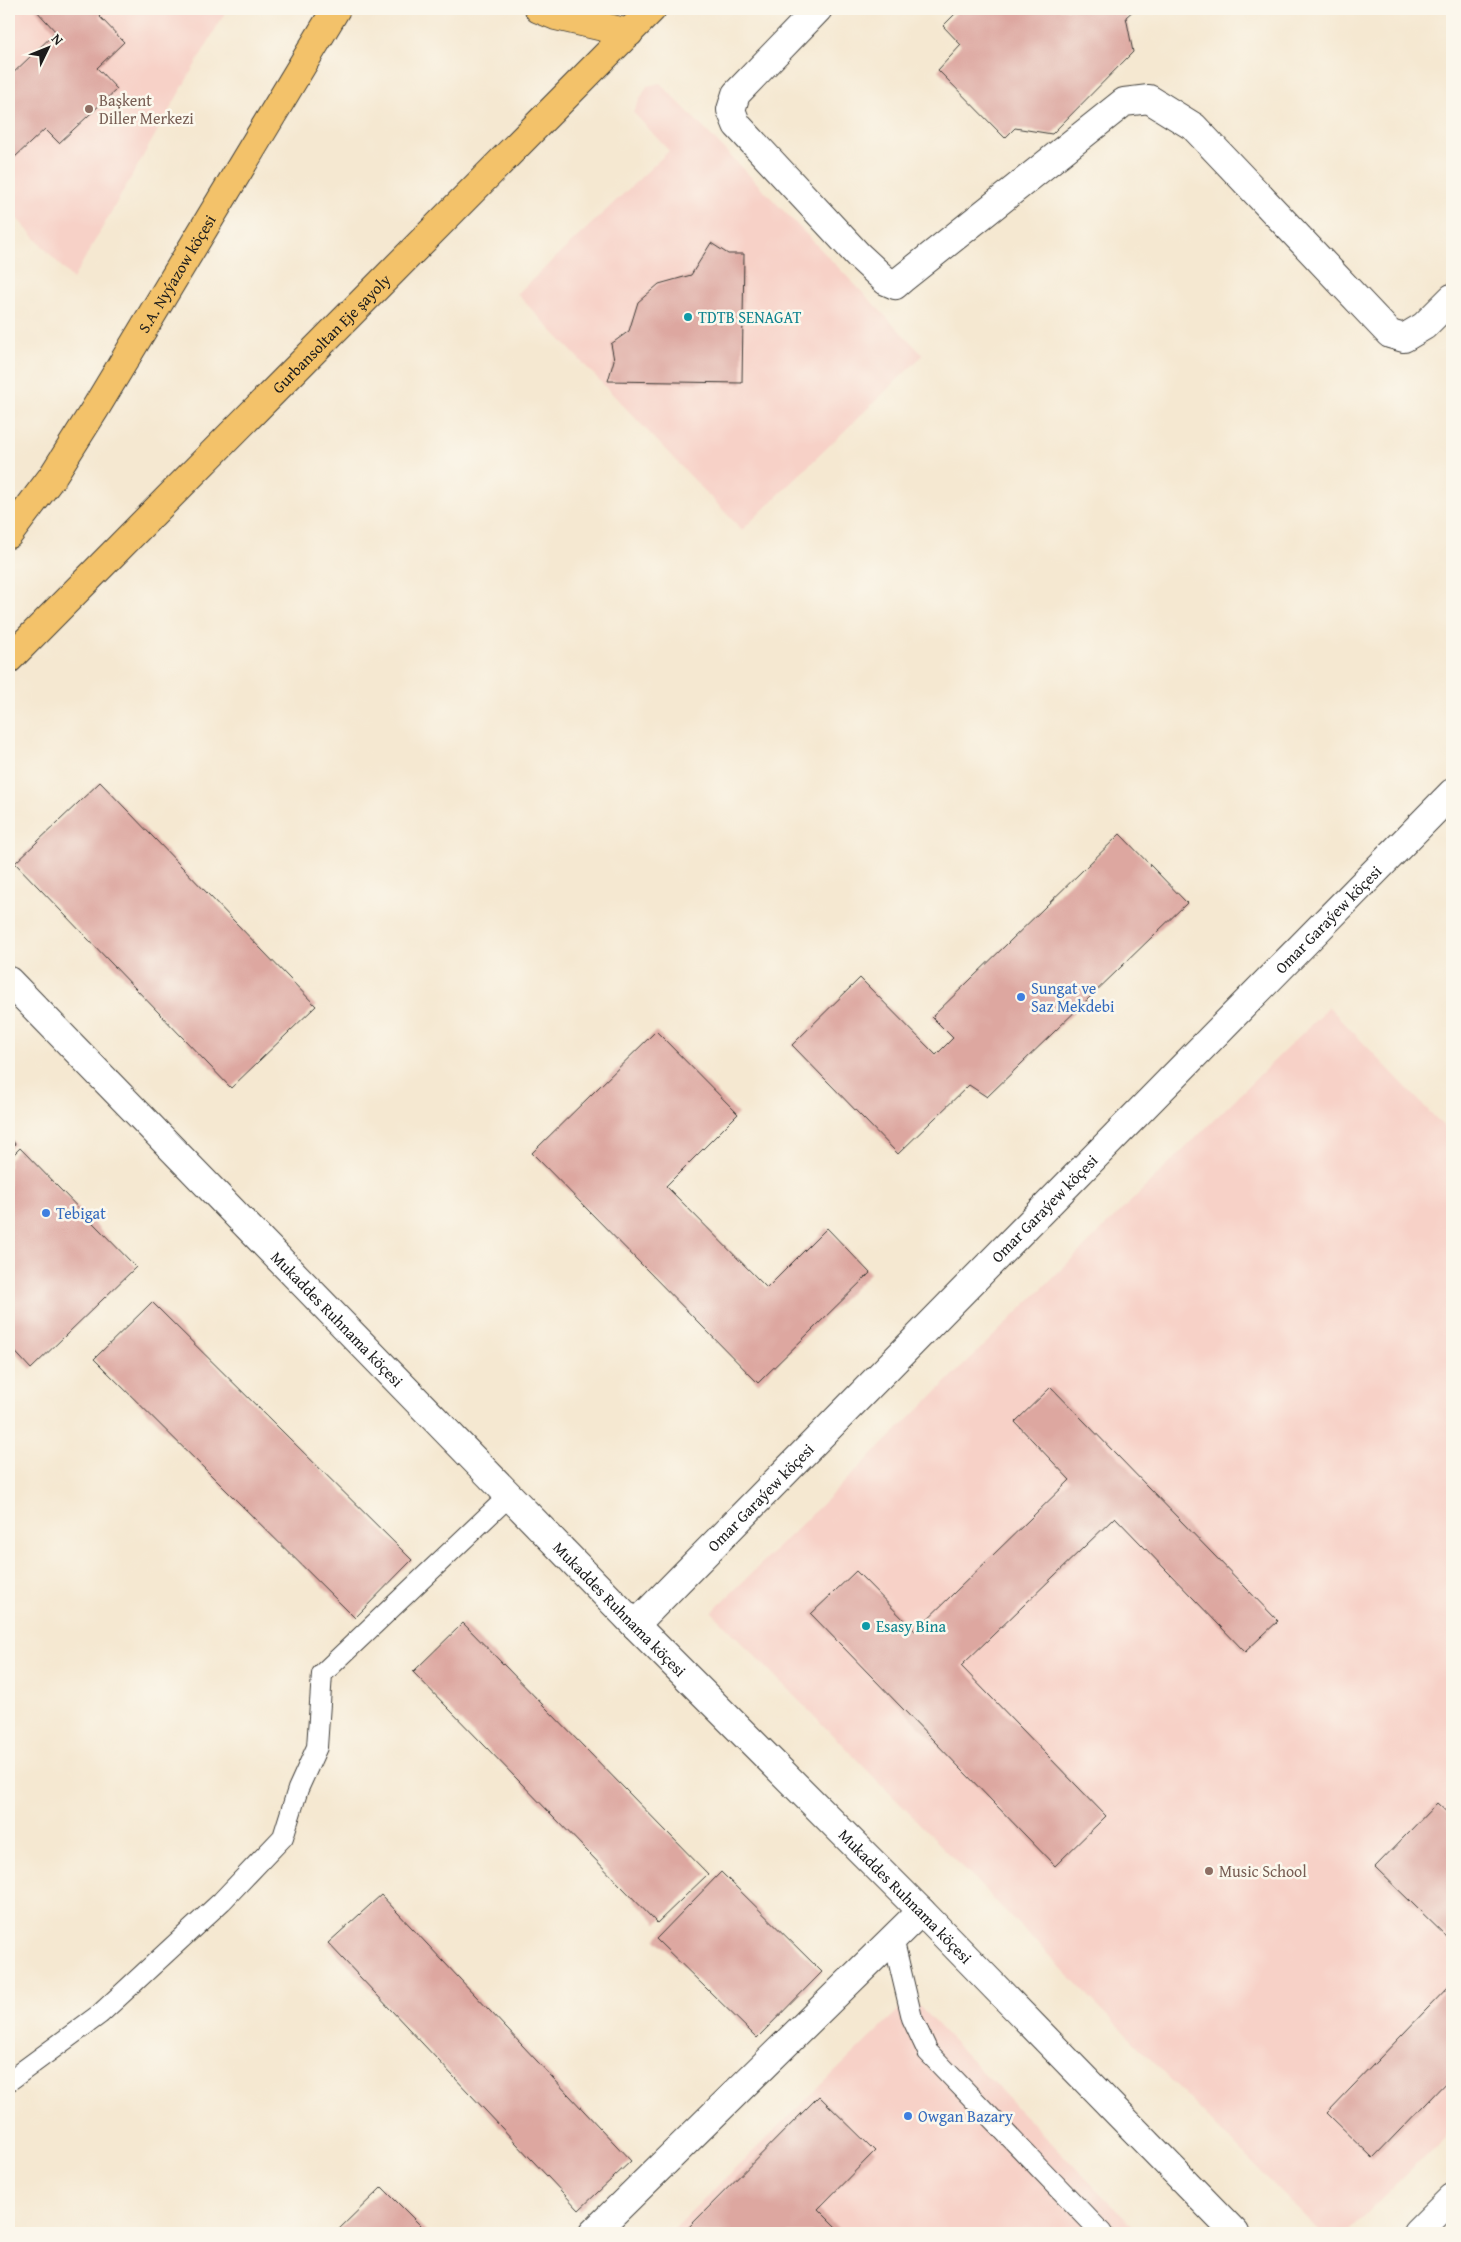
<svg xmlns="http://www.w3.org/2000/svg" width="1461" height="2242" viewBox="0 0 1461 2242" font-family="'Gentium Book Plus',serif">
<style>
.built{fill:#f7d1c7}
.building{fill:#dda7a0}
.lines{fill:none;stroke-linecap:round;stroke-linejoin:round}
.service-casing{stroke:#3d3b37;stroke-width:22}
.minor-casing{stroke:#3d3b37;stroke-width:30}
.tertiary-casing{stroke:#3d3b37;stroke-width:30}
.primary-casing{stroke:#3d3b37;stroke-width:30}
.service{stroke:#fff;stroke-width:20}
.minor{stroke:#fff;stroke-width:28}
.tertiary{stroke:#fff;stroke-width:28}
.primary{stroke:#f3c26a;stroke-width:28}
.education-dot{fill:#8d6e63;stroke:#fbf7ec;stroke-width:2}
.culture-dot{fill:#0f9aa8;stroke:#fbf7ec;stroke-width:2}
.shop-dot{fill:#3f7fe0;stroke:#fbf7ec;stroke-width:2}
.labels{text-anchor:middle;stroke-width:5;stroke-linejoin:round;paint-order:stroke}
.education-label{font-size:16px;fill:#785e54;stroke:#fbf7ec;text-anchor:start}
.street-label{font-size:16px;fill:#1c1c1c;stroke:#fbf7ec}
.culture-label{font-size:16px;fill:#0d838f;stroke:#fbf7ec;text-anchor:start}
.shop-label{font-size:16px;fill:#366cbe;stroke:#fbf7ec;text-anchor:start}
</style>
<rect width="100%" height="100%" fill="#fbf7ec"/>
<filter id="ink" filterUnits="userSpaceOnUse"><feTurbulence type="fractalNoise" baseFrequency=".02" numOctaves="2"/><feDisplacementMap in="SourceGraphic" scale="10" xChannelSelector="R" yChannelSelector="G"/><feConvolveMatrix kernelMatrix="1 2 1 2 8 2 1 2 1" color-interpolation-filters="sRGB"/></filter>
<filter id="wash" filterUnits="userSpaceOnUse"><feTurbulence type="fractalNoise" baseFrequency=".0096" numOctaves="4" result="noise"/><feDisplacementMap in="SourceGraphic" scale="20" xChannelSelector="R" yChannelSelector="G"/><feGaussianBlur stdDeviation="1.12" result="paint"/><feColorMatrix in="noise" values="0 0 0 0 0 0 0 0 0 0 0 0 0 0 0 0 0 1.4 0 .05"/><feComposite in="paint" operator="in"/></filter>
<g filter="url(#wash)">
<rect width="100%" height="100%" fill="#f5e8d1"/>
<!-- built -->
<path class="built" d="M9 9H227L73 279 9 210Z
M660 83 923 355 742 530 517 294 669 151 633 112 647 86Z
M1329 1007 1452 1135V2130L1347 2233H1321L712 1612Z
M911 1998 1139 2233H669Z"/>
<g id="blocks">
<!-- building -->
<path class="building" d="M35 9H106L99 16 124 42 97 68 117 89 59 143 45 129 15 157 9 150V77L56 32Z
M960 9H1135L1126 17 1133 52 1052 134 1015 128 1005 138 938 70 961 45 943 26Z
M711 243 728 254H744L742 383 608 381 614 360 611 344 629 331 638 302 659 284 691 275Z
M100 782 316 1006 231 1088 15 863Z
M1120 834 1187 903 987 1097 969 1085 898 1154 792 1045 860 978 936 1055 953 1038 932 1017Z
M656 1031 738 1114 666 1186 767 1288 827 1228 870 1273 758 1383 532 1153Z
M9 1136 15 1144 9 1150Z
M20 1148 136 1267 31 1369 9 1345V1159Z
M152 1302 412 1560 355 1618 94 1359Z
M1051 1387 1278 1621 1245 1652 1115 1517 961 1666 1106 1816 1055 1866 811 1614 856 1571 915 1631 1070 1480 1015 1422Z
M463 1623 708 1874 657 1923 413 1672Z
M1437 1803 1452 1817V1942L1375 1867Z
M721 1872 822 1972 757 2038 656 1939Z
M381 1895 631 2161 579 2210 328 1943Z
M1452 1983V2076L1373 2158 1327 2113Z
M819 2096 875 2151 818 2209 842 2233H683Z
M382 2187 428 2233H335Z"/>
</g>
</g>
<g filter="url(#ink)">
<use href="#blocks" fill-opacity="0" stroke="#3d3b37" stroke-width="1"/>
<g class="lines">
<defs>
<path id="service" d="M893 1938 912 2018 928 2052 1102 2233
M9 2081 100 2014 222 1901 283 1837 298 1789 317 1747 322 1674 509 1496"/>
<g id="minor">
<path d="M818 9 736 94 731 110 737 125 858 255 886 281 895 285 902 279 1124 102 1149 99 1194 127 1390 334 1404 338 1424 326 1452 298"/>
<path id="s1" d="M635 1625 1452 793"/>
<path d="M593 2233 921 1911"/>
<path d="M1417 2233 1452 2198"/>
</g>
<g id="tertiary">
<path id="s2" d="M9 981 635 1625 921 1911 1235 2233"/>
</g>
<g id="primary">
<path d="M539 9 556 16 629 33"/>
<path id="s3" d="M9 534 52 477 95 409 336 9"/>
<path id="s4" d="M9 659 652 9"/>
</g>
</defs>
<!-- service casing -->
<use href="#service" class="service-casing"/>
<!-- minor casing -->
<use href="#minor" class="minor-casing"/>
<!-- tertiary casing -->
<use href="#tertiary" class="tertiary-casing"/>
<!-- primary casing -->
<use href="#primary" class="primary-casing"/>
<!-- service -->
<use href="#service" class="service"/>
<!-- minor -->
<use href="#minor" class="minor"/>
<!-- tertiary -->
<use href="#tertiary" class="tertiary"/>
<!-- primary -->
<use href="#primary" class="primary"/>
</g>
</g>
<!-- markers -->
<g class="education-dot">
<circle cx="89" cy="109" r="5"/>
<circle cx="1209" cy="1871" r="5"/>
</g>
<g class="culture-dot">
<circle cx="688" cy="317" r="5"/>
<circle cx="866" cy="1626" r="5"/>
</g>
<g class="shop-dot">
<circle cx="1021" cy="997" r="5"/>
<circle cx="46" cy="1213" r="5"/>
<circle cx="908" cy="2116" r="5"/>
</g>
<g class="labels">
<!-- education labels -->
<g class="education-label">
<text x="99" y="106">Başkent<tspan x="99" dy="18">Diller Merkezi</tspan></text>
<text x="1219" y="1877">Music School</text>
</g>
<!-- street labels -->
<g class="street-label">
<text dy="6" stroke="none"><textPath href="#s3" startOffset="310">S.A. Nyýazow köçesi</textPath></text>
<text dy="6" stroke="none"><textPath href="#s4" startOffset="458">Gurbansoltan Eje şayoly</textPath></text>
<text dy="6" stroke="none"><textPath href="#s1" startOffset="989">Omar Garaýew köçesi</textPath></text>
<text dy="6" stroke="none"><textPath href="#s1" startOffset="584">Omar Garaýew köçesi</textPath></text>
<text dy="6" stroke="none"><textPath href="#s2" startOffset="471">Mukaddes Ruhnama köçesi</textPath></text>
<text dy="6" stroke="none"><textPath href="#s1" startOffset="179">Omar Garaýew köçesi</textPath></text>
<text dy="6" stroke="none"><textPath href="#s2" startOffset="876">Mukaddes Ruhnama köçesi</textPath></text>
<text dy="6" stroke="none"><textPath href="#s2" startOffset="1281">Mukaddes Ruhnama köçesi</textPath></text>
</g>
<!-- culture labels -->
<g class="culture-label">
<text x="698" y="323">TDTB SENAGAT</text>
<text x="876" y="1632">Esasy Bina</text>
</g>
<!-- shop labels -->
<g class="shop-label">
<text x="1031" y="994">Sungat ve<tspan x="1031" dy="18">Saz Mekdebi</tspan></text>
<text x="56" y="1219">Tebigat</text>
<text x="918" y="2122">Owgan Bazary</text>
</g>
</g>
<!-- margin -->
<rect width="1461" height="2242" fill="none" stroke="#fbf7ec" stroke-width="30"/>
<!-- north arrow -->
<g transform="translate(48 48) rotate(47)" stroke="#fbf7ec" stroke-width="4" paint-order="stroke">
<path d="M0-4L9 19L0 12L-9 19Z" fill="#1c1c1c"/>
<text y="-8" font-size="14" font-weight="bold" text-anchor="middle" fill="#1c1c1c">N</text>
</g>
</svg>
